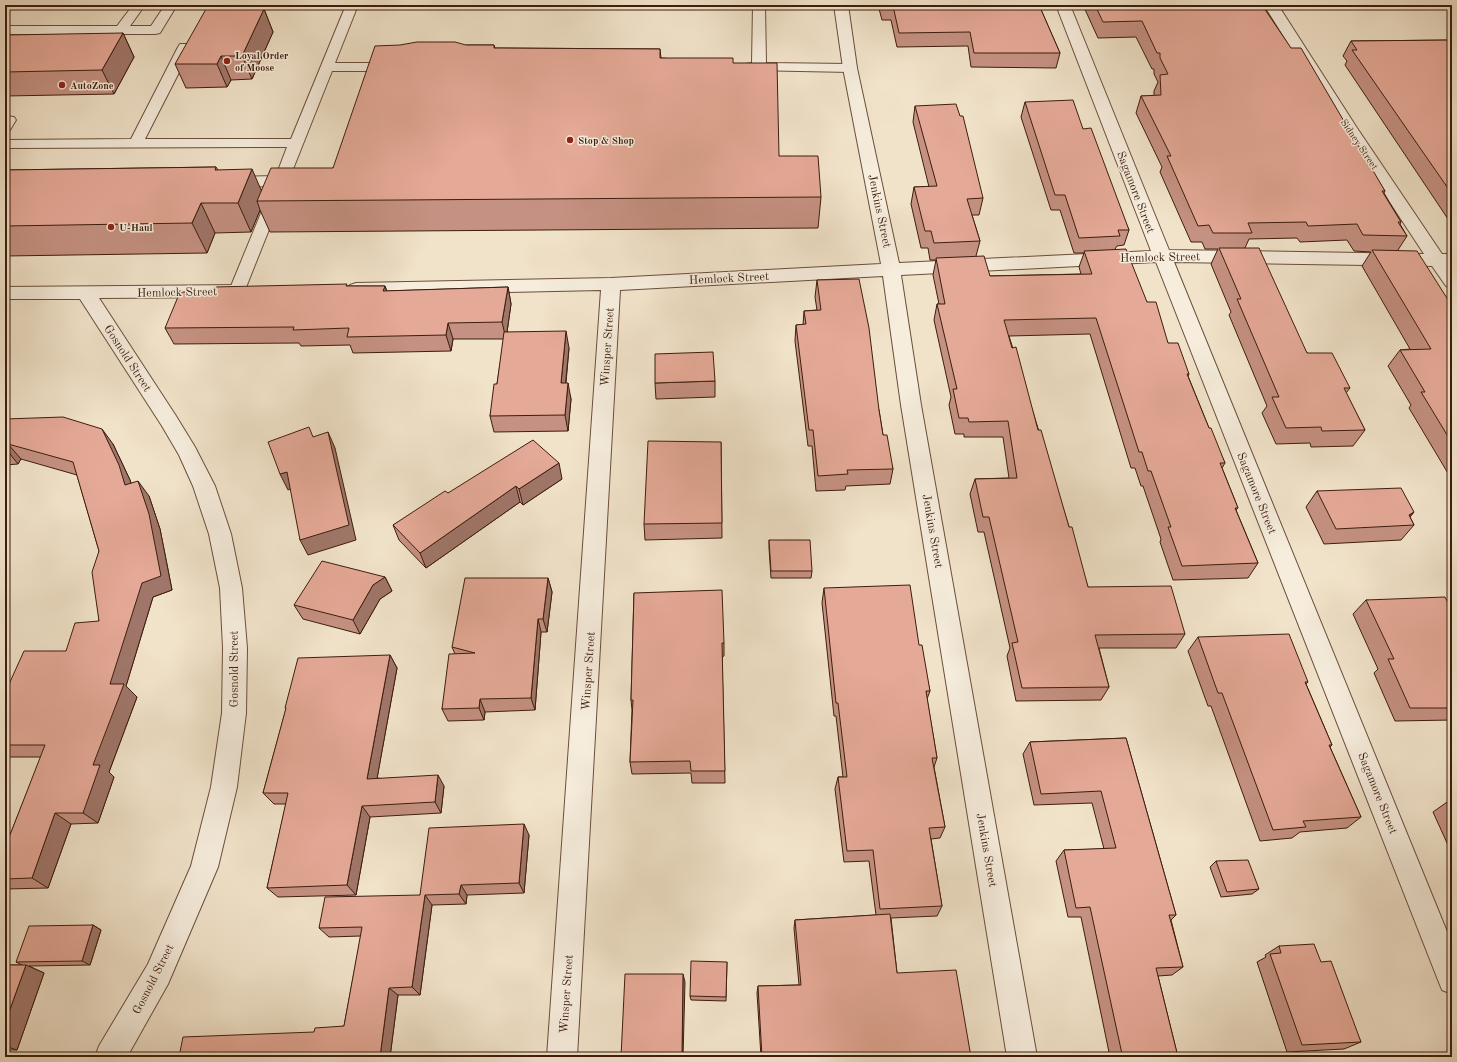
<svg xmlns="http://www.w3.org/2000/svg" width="1457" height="1062" viewBox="0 0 1457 1062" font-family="'Old Standard TT',serif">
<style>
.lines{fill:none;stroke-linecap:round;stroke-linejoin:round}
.service-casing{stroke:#6a4e3c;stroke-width:2}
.minor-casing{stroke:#6a4e3c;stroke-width:2}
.service{fill:#f6eddd;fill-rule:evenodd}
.minor{fill:#f6eddd;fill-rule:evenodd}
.wall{fill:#c59182;stroke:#3d1d0d}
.shaded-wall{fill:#a0766a;stroke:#3d1d0d}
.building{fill:#e5a997;stroke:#3d1d0d}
.poi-dot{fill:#8f2418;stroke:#f6eddd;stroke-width:1.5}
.labels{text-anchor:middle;stroke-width:3;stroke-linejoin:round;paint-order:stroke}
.far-poi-label{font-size:10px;font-weight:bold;fill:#3d1d0d;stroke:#f6eddd;text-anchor:start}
.far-street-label{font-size:10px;fill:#3d1d0d;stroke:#f6eddd}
.street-label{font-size:12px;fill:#3d1d0d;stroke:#f6eddd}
</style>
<rect width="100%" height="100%" fill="#f1e3ca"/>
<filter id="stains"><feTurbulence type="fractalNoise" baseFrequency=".005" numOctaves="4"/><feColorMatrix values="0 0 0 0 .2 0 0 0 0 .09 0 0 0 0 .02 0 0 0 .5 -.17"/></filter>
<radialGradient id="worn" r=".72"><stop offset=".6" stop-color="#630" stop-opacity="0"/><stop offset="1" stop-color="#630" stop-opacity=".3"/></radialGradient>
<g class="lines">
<defs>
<path id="service" d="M133 5H145L130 26H151L165 5H177L160 33 155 34H5V26H117Z
M346 5H358L335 63H394L399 64 401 67 399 70 394 71H332L243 295 237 297 231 295 229 291 272 186 231 187 226 185 223 182 226 179 231 177 276 176 287 147 5 148V140L131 139 178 47 180 44H190L192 47 145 139H291Z
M753 5H765L766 63 850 64 855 65 857 68 855 71 850 72 745 70 743 67 745 64 752 63Z
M5 116 14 117 16 120 10 130 5 131Z"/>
<path id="minor" d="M834 5H848L857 68 899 263 1151 251 1056 5H1070L1169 250 1424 254 1341 128 1264 5H1278L1357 128 1442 254H1452V266H1450L1452 268V288L1446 286 1432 266 1174 262 1452 944V994L1442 990 1438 980 1156 262 901 275 921 405 1037 1057H1007L901 405 883 276 620 290 577 1057H547L601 290 356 295 350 293 347 289 350 285 356 283 611 278 881 264 843 68Z
M242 285 248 287 251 291 248 295 242 297 99 298 176 416 195 447 215 486 231 534 242 588 247 648 246 713 237 787 218 867 168 984 127 1057H95L99 1046 148 964 191 866 211 787 222 713 223 648 220 588 209 534 193 486 179 455 162 426 80 299H5V287Z"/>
</defs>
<!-- service casing -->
<use href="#service" class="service-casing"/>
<!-- minor casing -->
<use href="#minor" class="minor-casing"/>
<!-- service -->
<use href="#service" class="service"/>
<!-- minor -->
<use href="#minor" class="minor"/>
</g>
<!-- wall -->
<path class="wall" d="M878 5H1039L1060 53 1056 68 971 67 968 46 897 47 891 20H882Z
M1083 5H1262L1385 191 1384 193 1401 222 1400 224 1407 236 1398 250 1452 306V318L1451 320 1452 321V480L1409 408 1411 405 1388 366 1400 350 1410 349 1362 266 1371 252 1354 251 1347 240 1300 242 1297 238 1249 239 1245 248 1307 353 1350 388 1346 393 1365 430 1353 446 1311 447 1310 443 1276 444 1262 413 1267 406 1229 315 1231 312 1211 264 1218 249H1205L1202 242H1191L1160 172 1162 167 1136 113 1141 96H1154V91L1158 82 1154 74V69H1152L1136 37 1098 38Z
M264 9 273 32 252 79 231 80 227 87 186 88 175 64Z
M123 33 134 57 114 94 5 96V72Z
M1452 40V225L1345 65 1347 61 1343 56 1351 41Z
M466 45H494L495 48 660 49 661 58 733 63 779 156 821 197 818 228 270 232 260 210 251 232 215 233 207 253 5 256V170L216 167 218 170 261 190 333 168Z
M1025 102 1083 129 1129 230 1124 245 1117 246 1115 249 1147 302 1168 343 1189 374 1188 376 1209 428 1225 463 1222 468 1238 508 1236 510 1258 563 1248 578 1173 580 1160 542 1161 539 1143 486H1141L1135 468H1131L1090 334 1009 336 1088 587 1185 634 1176 648H1099L1109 687 1101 700 1016 701 1007 656 1010 648 984 532H978L970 494 975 479 1009 478 1003 437H964V434H955L949 405 951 397 934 320 937 304H939L933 275 936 260H930L928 248H921L911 204 914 187H929L913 122 915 106 983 198 979 215H972L980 241 976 256 990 276 1081 274 1079 267 1084 253H1074L1060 210H1051L1021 117Z
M817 280 879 410 883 435 893 469 890 484 846 486 845 490 816 491 812 446H808L795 341 796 325H803L804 311 817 310 815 297Z
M348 286H385L387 291 508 287 511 304 507 332 569 348 566 383 571 399 568 431 494 432 490 416 497 384 504 339H453L451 351 353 353 350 345 301 346 299 343 174 344 165 328 212 292Z
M715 381V397L656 399 655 383Z
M5 419 113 444 130 480 131 483 149 496 160 529 172 590 153 597 126 686 137 697 109 772 114 777 98 823 71 824 48 888 5 889V835H10L41 757H5V693L66 651 99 621V551L77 475 21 459 18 464 5 465Z
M721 442 722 538 645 540 644 524Z
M562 479 523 505 520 502 426 568 399 540 393 525 448 493Z
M1317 491 1414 512 1410 517 1414 525 1401 540 1324 544 1306 507Z
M769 540 812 571 811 578H771L769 548Z
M385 577 392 591 380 599 360 634 303 619 294 605Z
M548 578 552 592 547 632H541L535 710 485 712 484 720 448 721 442 709 455 654 452 647Z
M824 588 919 645 930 691 927 699 937 758 934 767 945 827 940 838 931 839 942 906 937 916 891 918 897 973 971 1057H761L757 993 758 986 799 985 794 928 795 920 876 915 869 861 844 862 835 789 838 777H843L836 716H834L822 603Z
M634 593 724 643V656L722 657 725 783H692L691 773 632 774 630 762 632 710 631 700Z
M1366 600 1452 611V720L1395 721 1374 673 1378 669 1353 614Z
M1198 637 1308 682 1306 684 1332 745 1330 747 1361 817 1347 828 1300 832 1292 838 1260 841 1211 706H1208L1188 651Z
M390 655 397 668 377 778 444 786 441 813 370 817 356 895 278 897 267 888 286 804H274L263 793 286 709 285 708Z
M1126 738 1176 915 1171 920 1183 967 1172 975 1158 976 1177 1053 1169 1057H1110L1081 917H1068L1056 861 1064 850 1104 849 1092 803 1034 805 1023 754 1030 742Z
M1450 800H1452V854L1433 812Z
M529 835 524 893 467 895 466 904 432 905 420 995H398L390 1057 314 1032 344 1026 361 936 329 937 319 928 420 895Z
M1216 861 1259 889 1252 894 1221 897 1210 867Z
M93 925 101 930 90 965 29 966 44 973 17 1050H5V965H22L16 962Z
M1279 946 1321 962 1361 1042 1344 1049 1287 1052 1257 962 1266 957 1265 955Z
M727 962 726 1001 691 1000 690 996Z"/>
<!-- shaded-wall -->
<path class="shaded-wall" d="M264 9 273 32 252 79 242 56Z
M123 33 134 57 114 94 102 70Z
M221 56 231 80 227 87 217 64Z
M252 169 265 199 257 201 260 210 251 232 238 203Z
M201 203 215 233 207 253 192 223Z
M385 286 390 302 383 291Z
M508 287 511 304 506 339 502 322Z
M448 323 453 339 451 351 446 335Z
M566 331 569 348 564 399 561 383Z
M568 383 571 399 568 431 565 415Z
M102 429 113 444 130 480 136 500 125 485Z
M328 432 335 448 356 540 308 555 300 540Z
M8 444 21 459 18 464 6 449Z
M559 463 562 479 523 505 519 489Z
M287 472 295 487 288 490 280 474Z
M138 481 149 496 160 529 172 590 153 597 126 686 137 697 109 772 114 777 98 823 83 813 110 684Z
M516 486 520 502 426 568 420 553Z
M1414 512 1402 526 1409 515Z
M385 577 392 591 380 599 360 634 353 620 373 585Z
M548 578 552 592 547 632 543 619Z
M538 619 541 632 535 710 531 698Z
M390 655 397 668 375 790 367 779Z
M480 699 485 712 484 720 479 708Z
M438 775 444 786 441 813 435 802Z
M362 806 370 817 356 895 347 885Z
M55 813 71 824 48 888 32 878Z
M524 824 529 835 524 893 519 883Z
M461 885 467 895 466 904 459 894Z
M425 895 432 905 420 995 412 987Z
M93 925 101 930 90 965 82 961Z
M26 965 44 973 17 1050 5 1046V1023Z
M683 974 685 982 683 1057H682Z
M389 988 398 995 390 1057H380Z"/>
<!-- building -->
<path class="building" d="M883 5H1039L1060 53H974L970 32 899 33 893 6H883Z
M1095 5H1262L1291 48H1301L1385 191H1382L1401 222H1398L1407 236 1363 235 1357 224 1308 226 1306 222 1248 223 1252 233H1213L1209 225 1198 226 1167 156H1171L1141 96 1161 95 1160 75 1168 74 1160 58V53H1157L1142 21 1103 22Z
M206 9H264L242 56H221L217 64H175Z
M123 33 102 70 5 72V35Z
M1452 40V194L1352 50H1357L1351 41Z
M417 42H455L466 45H494V48L660 49V58H733V63H777L779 156H818L821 197 257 201 271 168H333L375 46 400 45Z
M1073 100 1083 129 1091 128 1129 230H1118L1120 236 1079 238 1065 195H1055L1025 102Z
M956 104 960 116H963L983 198 967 199 980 241 934 243 931 231H925L914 187 937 186 915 106Z
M216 167 215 170 252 169 238 203H201L192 223 5 226V170Z
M1219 248H1259L1307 353H1332L1350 388H1344L1365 430 1322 431 1321 427 1286 428 1272 397H1279L1237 299H1241Z
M1126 249 1147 302H1156L1168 343H1178L1189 374H1187L1209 428H1211L1225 463H1220L1238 508H1235L1258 563 1182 566 1168 527H1171L1151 471H1148L1142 452H1139L1096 318 1004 320 1012 348 1016 347 1038 430H1041L1069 527H1072L1088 587 1171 586 1185 634 1095 635 1109 687 1022 688 1012 643 1018 642 989 517H983L975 479 1017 478 1008 421 969 422 968 418H959L953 389H957L937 304H945L936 258 984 256 990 276 1092 274 1084 251Z
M1372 250 1417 251 1452 306V313H1447L1452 321V443L1421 392H1425L1400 350 1431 349Z
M859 279 869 328 879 410 883 435H887L893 469 847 470 848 474 818 476 813 430H809L796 325 806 324 804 311 821 310 817 280Z
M347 284 346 286H385L383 291 508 287 502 322 448 323 446 335 347 337 349 328 293 330 294 327 165 328 180 292H212L214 287Z
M566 331 561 383H568L565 415 490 416 494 384H497L504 332Z
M713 352 715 381 655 383V354Z
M63 417 102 429 119 465 125 485 138 481 149 514 161 576 142 583 110 684H124L93 765H100L83 813H55L32 878 5 879V835H10L45 745H5V693L24 651H66L75 623 99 621 92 572 99 551 73 462 8 444 5 449V419Z
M309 427 313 437 328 432 349 525 300 540 287 472 280 474 268 442Z
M533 440 559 463 519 489 516 486 420 553 393 525 445 491 448 493Z
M648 441 721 442 722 523 644 524Z
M1401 488 1414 512 1409 515 1414 525 1336 529 1317 491Z
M769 540H810L812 571H771Z
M322 561 385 577 373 585 353 620 294 605Z
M465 578H548L543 619H538L531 698 480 699 479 708 442 709 449 654 475 653 452 647Z
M910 585 919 645H922L930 691H926L937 758H932L945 827 929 828 942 906 880 909 873 850 847 851 838 777H847L838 703H836L824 588Z
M722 590 724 643H722L725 771H691L690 761 630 762 633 700H631L634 593Z
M1445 597 1452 611V708H1410L1388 659H1394L1366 600Z
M1289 634 1308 682H1305L1332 745H1329L1361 817 1303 821 1306 827 1273 830 1222 693H1218L1198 637Z
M390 655 367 779 438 775 435 802 362 806 347 885 267 888 288 793H263L286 708H285L298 658Z
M1126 738 1176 915H1169L1183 967 1156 968 1177 1053 1122 1054 1090 907 1076 908 1064 850 1116 848 1101 791 1041 794 1030 742Z
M524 824 519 883 461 885 459 894 425 895 412 987 389 988 380 1057H179L183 1037 314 1032 315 1028 344 1026 362 927 319 928 325 897 420 895 429 828Z
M1248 860 1259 889 1227 892 1216 861Z
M890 914 897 973 956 970 971 1057H762L758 986 801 985 795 920Z
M93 925 82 961 16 962 29 926Z
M1314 944 1321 962 1331 961 1361 1042 1302 1045 1270 954 1281 953 1279 946Z
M691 961 727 962 726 997 690 996Z
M5 965H26L5 1023Z
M625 974H683L682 1057H621Z"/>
<!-- markers -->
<g class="poi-dot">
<circle cx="227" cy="61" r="4"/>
<circle cx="62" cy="85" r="4"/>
<circle cx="570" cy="140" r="4"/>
<circle cx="111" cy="227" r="4"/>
</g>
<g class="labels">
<!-- far-poi labels -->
<g class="far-poi-label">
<text x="235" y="59">Loyal Order<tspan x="235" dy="12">of Moose</tspan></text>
<text x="70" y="89">AutoZone</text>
<text x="578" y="144">Stop &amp; Shop</text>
<text x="119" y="231">U-Haul</text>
</g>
<!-- far-street labels -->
<g class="far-street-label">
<text transform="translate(1360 144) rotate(56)" y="4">Sidney Street</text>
</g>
<!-- street labels -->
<g class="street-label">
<text transform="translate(1136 192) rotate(69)" y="4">Sagamore Street</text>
<text transform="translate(880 211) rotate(78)" y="4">Jenkins Street</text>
<text transform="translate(1160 257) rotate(-1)" y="4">Hemlock Street</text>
<text transform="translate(729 278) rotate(-3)" y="4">Hemlock Street</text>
<text transform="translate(177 292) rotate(-1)" y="4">Hemlock Street</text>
<text transform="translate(607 347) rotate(-86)" y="4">Winsper Street</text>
<text transform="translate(128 358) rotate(57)" y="4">Gosnold Street</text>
<text transform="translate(1257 493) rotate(68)" y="4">Sagamore Street</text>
<text transform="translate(933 531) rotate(80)" y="4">Jenkins Street</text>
<text transform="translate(234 669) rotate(-90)" y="4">Gosnold Street</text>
<text transform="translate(588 671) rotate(-86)" y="4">Winsper Street</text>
<text transform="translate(1378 793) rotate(68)" y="4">Sagamore Street</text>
<text transform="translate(987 850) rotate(80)" y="4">Jenkins Street</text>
<text transform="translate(153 979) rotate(-63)" y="4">Gosnold Street</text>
<text transform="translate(566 994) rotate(-86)" y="4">Winsper Street</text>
</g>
</g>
<!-- margin -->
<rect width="1457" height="1062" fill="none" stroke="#f1e3ca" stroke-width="20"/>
<rect x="6" y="6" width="1445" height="1050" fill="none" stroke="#3d1d0d" stroke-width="2"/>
<rect x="10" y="10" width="1437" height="1042" fill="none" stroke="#3d1d0d"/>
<rect width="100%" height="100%" filter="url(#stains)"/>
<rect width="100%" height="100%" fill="url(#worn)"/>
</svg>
